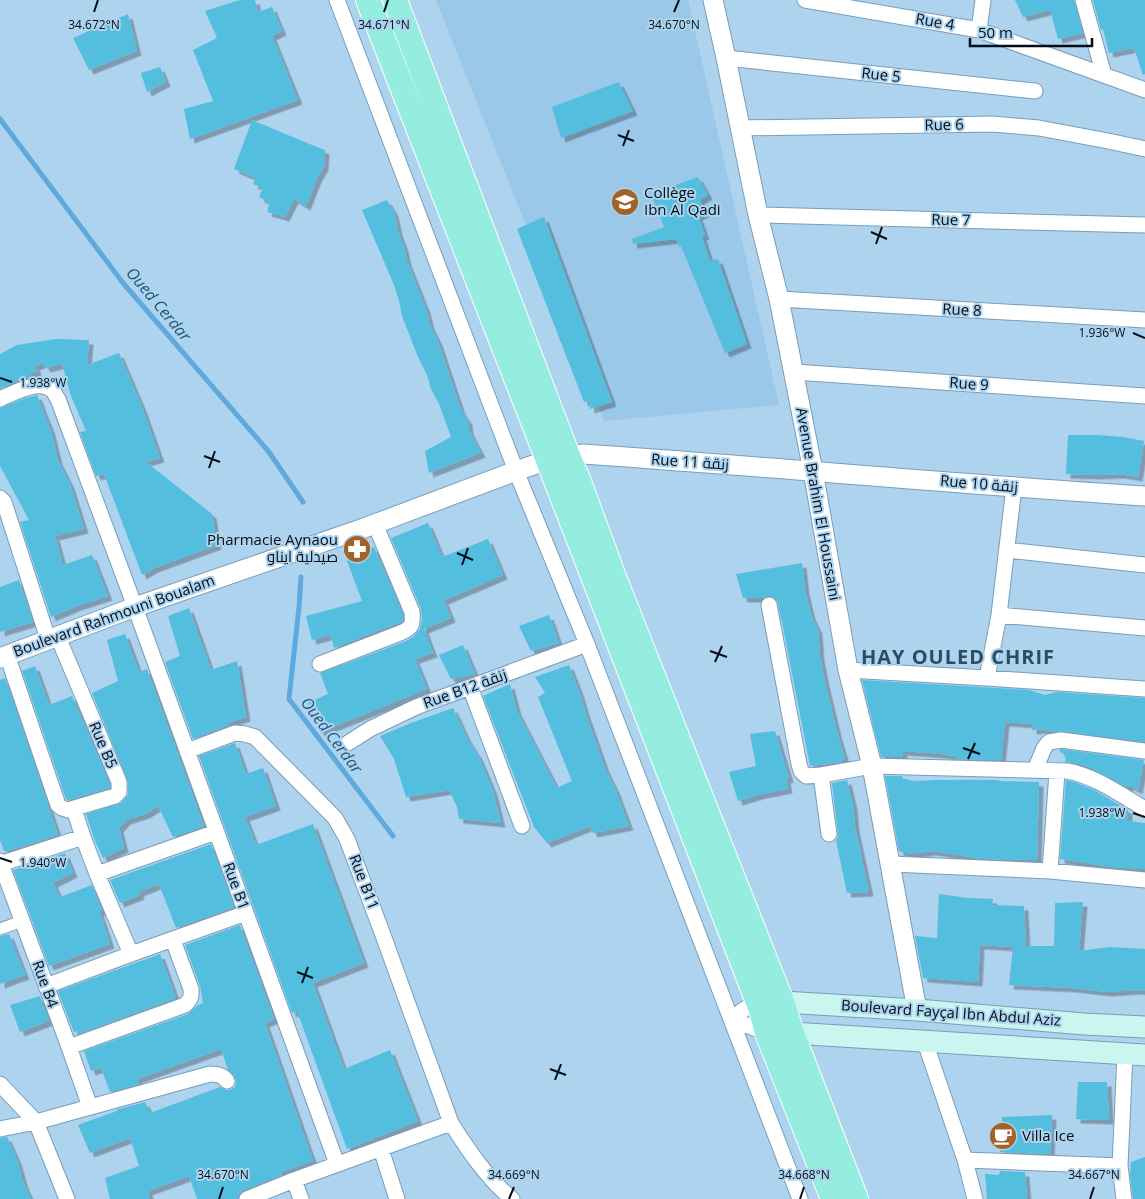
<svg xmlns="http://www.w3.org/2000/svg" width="1145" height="1199" viewBox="0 0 1145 1199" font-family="'Open Sans',Cairo,sans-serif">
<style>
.built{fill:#9bc7e8}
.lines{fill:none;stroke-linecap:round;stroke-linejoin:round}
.stream{stroke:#5eaade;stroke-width:5}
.building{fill:#52bede;filter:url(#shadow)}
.pedestrian-casing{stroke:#7a9db8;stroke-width:13}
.minor-casing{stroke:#7a9db8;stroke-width:17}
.tertiary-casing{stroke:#7a9db8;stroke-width:21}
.secondary-casing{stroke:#7a9db8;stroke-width:23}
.primary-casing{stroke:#fff;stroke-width:26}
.pedestrian{stroke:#fff;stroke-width:11}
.minor{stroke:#fff;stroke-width:15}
.tertiary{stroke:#fff;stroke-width:19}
.secondary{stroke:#c9f6ef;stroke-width:21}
.primary{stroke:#94eddf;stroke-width:24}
.ticks{fill:none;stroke:#030e18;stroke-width:2}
.labels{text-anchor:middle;stroke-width:4;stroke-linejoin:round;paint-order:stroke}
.street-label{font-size:15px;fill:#030e18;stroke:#aed3ef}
.poi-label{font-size:15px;fill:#030e18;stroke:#aed3ef;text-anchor:start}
.water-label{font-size:16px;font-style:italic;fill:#1e567a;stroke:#aed3ef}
.district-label{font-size:20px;font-weight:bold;letter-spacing:1px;fill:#2b4c63;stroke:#aed3ef}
.ticks-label{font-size:12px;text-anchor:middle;fill:#030e18;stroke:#aed3ef;stroke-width:4;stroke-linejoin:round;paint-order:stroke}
</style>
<defs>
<filter id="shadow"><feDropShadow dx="4.5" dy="4.5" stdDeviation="0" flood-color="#0004"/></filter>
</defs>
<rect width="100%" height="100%" fill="#aed3ef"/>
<!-- built -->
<path class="built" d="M436 0H688L779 405 604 421Z"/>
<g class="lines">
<!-- stream -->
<path class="stream" d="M0 119 123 283 269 452 303 502
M301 577 299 607 289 699 393 836"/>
</g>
<!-- building -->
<path class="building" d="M240 0H255L258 12 272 7 282 31 272 36 298 100 190 139 184 109 213 101 193 50 217 38 205 11Z
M1015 0H1074L1083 33 1058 39 1050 10 1023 17Z
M1093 0H1145V74L1143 75 1134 48 1109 53 1103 29 1101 30Z
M128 14 137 51 89 70 73 38Z
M160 67 166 82 147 92 141 73Z
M619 82 633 111 561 138 552 107Z
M252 120 312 145 325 150 324 166 317 178 306 206 294 199 285 217 267 212 270 203 259 197 263 188 253 184 256 178 234 169Z
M698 177 708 195 700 200 705 212 698 216 705 235 702 236 710 261 718 259 747 344 725 353 681 246 679 247 677 239 633 244 632 239 664 227 651 194Z
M387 200 394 212 398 231 404 247 407 261 426 309 430 325 438 341 461 410 468 421 469 430 481 453 429 473 425 451 451 437 439 404 431 389 427 375 418 357 402 316 399 301 394 285 362 210Z
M544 217 612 402 590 409 589 401 584 402 517 229Z
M56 339 89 340 87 365 119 353 142 407 160 458 146 462 212 514 217 545 154 568 142 575 104 474 96 476 80 432 86 431 71 396 62 364 46 368 43 363 35 366 37 371 29 374 30 377 17 381 0 389V354L17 345Z
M37 395 51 431 58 460 70 484 84 529 55 536 63 565 92 555 108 596 77 606 51 617 20 522 29 520 0 466V408L23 399Z
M1068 435H1098L1123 437 1144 441 1138 477 1120 474 1097 475 1066 474Z
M428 523 442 557 488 539 503 575 444 600 451 618 424 629 433 653 415 659 427 689 320 732 308 703 328 694 320 673 404 642 413 637 420 629 422 620 421 609 391 538Z
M374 547 403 614V621L334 648 331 635 312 640 306 616 362 601 346 558Z
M802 563 805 590 811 615 818 630 820 657 825 682 838 736 845 759 843 760V762L810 766 783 627 782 619 781 620 778 603 776 599 772 596H767L763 598H743L736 574Z
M19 580 33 622 0 632V587Z
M189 608 211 670 237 661 246 717 228 723 229 725 193 739 165 662 180 656 168 616Z
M549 615 559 643 531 651 519 626Z
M125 634 139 672 147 669 204 826 173 837 158 806 145 814 126 820 119 828 124 848 103 858 95 841 86 814 121 803 128 795V782L92 693 118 681 107 640Z
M463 645 475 674 451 679 439 655Z
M569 665 579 691 587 717 605 768 616 791 629 826 593 833 590 826 547 843 534 827 483 696 510 684 517 711 557 788 572 781 538 697 545 693 535 677Z
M35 666 49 705 72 696 110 784V788L68 800 66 799 22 671Z
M5 678 58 835 5 852V850L4 851 0 840V680Z
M862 680 1029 690 1045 695 1056 692 1145 698V742L1062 731 1054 732 1041 729 1032 730V724L1005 722 1001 760 955 759V756L942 754 903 751V757H881Z
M453 708 467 738 479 757 493 791 501 823 459 819 457 807 449 790 406 797 394 759 380 736 411 723Z
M775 731 789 778 786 779 788 789 762 794 738 801 729 772 756 766 750 734Z
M235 743 246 774 263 768 276 806 245 817 256 845 313 824 364 963 313 983 344 1069 390 1050 418 1121 347 1149 297 1011 292 1013 199 756Z
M1061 749 1144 760 1138 790 1129 785V788L1091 768 1080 764 1065 762 1066 756 1059 751Z
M885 776H902V778L914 781 935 780H999V781L1039 782 1037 860 983 859 932 851 909 854 899 851Z
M847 780 853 805 855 827 869 892 847 893 836 841 838 837V833L832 783Z
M1066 780 1075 782 1094 790 1128 810V821L1145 823V869L1112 867 1060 859Z
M211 844 234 907 176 928 159 884 139 892 140 895 120 903 110 880Z
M65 853 73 873 53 883 60 897 92 885 102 910 99 911 110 944 49 966 13 870Z
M939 894 968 898 993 899 992 905 1024 906 1026 946H1054L1055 903 1083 902 1079 951 1109 947 1145 949V991L1136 990 1107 992 1072 988 1009 985 1013 947 980 945 978 982 923 978 915 936 937 938Z
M240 925 274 1019 265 1023 313 1161 281 1172 282 1175 243 1190 239 1194 238 1199H197L189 1176 148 1191 150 1199H110L105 1178 139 1166 130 1138 90 1153 78 1125 117 1111 116 1110 145 1102 150 1113 220 1087 225 1090H229L234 1088 236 1084V1080L234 1075 228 1070 221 1049 137 1079 139 1084 110 1092 101 1068 91 1071 84 1051 188 1014 197 1006 203 1003 200 986 185 945Z
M9 934 25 975 0 984V936Z
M160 954 176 998 78 1034 77 1031 74 1032 58 991Z
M40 996 49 1021 20 1032 10 1005Z
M1078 1082H1107L1109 1120 1076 1119Z
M1052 1115 1050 1154 1000 1152 1002 1117Z
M7 1137 17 1160 24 1184 31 1199H0V1138Z
M1145 1157V1199H1133L1130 1175 1131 1162Z
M1000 1171 1025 1172 1027 1199H987L985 1174 999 1175Z"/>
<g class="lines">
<defs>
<path id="pedestrian" d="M0 929 22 921"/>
<path id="minor" d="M337 0 516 471 587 644 800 1199
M805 0 979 30 1145 90
M1083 0 1104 75
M979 30 983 0
M726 58 1035 91
M740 128 993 124 1039 128 1108 141 1145 149
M758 215 1145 225
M779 299 1145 320
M794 372 1145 396
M0 399C14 393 41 377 54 392 55 394 56 397 58 399L135 607 337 1164
M0 498 4 502 48 639
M1007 550 1145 565
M769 605 799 764 801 771 806 776 821 775 872 766 1067 771C1095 776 1121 795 1145 809
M999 615 1145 628
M7 655 58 805 62 808 68 810 115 796 119 792V782L58 637
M320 664 400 633C412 628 413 625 412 612L375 524
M848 670 987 678 1145 689
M987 678 999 615 1014 487
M470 687 522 826
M348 743 370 729 416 707 587 644
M187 751 235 733 245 734 255 737 335 818 347 839 383 935 451 1123C468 1150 487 1178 512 1199
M1035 770 1044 748 1049 742 1061 740 1145 751
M821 775 829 834
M74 809 83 837 97 874 131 954
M0 861 69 1047 90 1107
M0 864 83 837
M891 864 1050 871 1145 880
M1050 871 1057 772
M97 874 216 832
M46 986 131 954 246 913
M731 1019 767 1033
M731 1019 757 1000
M925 1042 965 1160 975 1199
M69 1047 185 1005C190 1000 192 997 191 989L173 940
M0 1084 36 1122 67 1199
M0 1129 36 1122 210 1074C218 1074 222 1075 227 1081
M381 1149 397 1199
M965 1160 1120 1166
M294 1180 301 1199
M247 1199 294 1180 451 1123
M1124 1199 1120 1166 1125 1054"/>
<path id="tertiary" d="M713 0 726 58 758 215 779 299 813 471 848 670 872 766 917 1010
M0 658 135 607 364 528 516 471 548 460 568 456 584 454C771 467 958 484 1145 496"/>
<path id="secondary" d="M766 1001 917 1010 1084 1024 1145 1027
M777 1033H792L1145 1055"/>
<path id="primary" d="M368 0 539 437 761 1010 767 1033 833 1199
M395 0 568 456 578 479 614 577 782 1002 792 1033 856 1199"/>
</defs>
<!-- pedestrian casing -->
<use href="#pedestrian" class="pedestrian-casing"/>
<!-- minor casing -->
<use href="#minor" class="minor-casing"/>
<!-- tertiary casing -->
<use href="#tertiary" class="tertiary-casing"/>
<!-- secondary casing -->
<use href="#secondary" class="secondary-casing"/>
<!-- primary casing -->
<use href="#primary" class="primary-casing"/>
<!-- pedestrian -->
<use href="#pedestrian" class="pedestrian"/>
<!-- minor -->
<use href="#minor" class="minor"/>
<!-- tertiary -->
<use href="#tertiary" class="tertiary"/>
<!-- secondary -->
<use href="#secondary" class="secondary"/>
<!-- primary -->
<use href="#primary" class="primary"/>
</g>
<!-- ticks -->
<path class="ticks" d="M94 12 98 0M384 12 388 0M674 12 679 0M618 135 634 141M623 146 629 130M871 232 887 239M876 244 882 227M1133 333 1145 338M0 378 12 382M204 456 220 462M209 468 215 451M457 553 473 560M462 565 468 548M710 651 727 657M715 662 722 646M963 748 980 754M968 759 975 743M1133 813 1145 817M0 858 12 862M297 972 313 978M302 983 308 967M550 1069 566 1075M555 1080 561 1064M219 1199 223 1187M509 1199 514 1187M800 1199 804 1187M1090 1199 1094 1187"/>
<!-- icons -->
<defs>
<symbol id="school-disc" viewBox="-11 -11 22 22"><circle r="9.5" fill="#a16328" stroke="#aed3ef"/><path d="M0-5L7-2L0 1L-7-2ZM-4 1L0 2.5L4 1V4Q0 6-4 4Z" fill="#fff"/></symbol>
<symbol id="pharmacy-disc" viewBox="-11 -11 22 22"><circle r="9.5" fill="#a16328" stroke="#aed3ef"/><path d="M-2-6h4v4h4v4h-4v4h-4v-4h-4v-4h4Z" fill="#fff"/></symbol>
<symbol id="cafe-disc" viewBox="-11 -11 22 22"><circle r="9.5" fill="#a16328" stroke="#aed3ef"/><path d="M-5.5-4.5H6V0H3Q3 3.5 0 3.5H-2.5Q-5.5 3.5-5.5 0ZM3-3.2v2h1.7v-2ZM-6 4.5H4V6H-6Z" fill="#fff"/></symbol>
</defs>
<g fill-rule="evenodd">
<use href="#school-disc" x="609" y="186" width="32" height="32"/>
<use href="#pharmacy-disc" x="341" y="533" width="32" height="32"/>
<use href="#cafe-disc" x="987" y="1120" width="32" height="32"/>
</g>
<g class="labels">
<!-- street labels -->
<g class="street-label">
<text transform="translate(935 22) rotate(10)" y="5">Rue 4</text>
<text transform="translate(881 75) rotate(6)" y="5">Rue 5</text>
<text transform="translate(944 125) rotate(-1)" y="5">Rue 6</text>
<text transform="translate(951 220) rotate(1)" y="5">Rue 7</text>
<text transform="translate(962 310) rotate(3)" y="5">Rue 8</text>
<text transform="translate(969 384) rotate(4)" y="5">Rue 9</text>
<text transform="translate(690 462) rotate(4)" y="5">Rue 11 زنقة</text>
<text transform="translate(979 484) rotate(5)" y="5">Rue 10 زنقة</text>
<text transform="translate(818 504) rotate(80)" y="5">Avenue Brahim El Houssaini</text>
<text transform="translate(114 616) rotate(-20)" y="5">Boulevard Rahmouni Boualam</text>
<text transform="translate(465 689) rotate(-20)" y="5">Rue B12 زنقة</text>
<text transform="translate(103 745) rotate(67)" y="5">Rue B5</text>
<text transform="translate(364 882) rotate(69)" y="5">Rue B11</text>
<text transform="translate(236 886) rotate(70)" y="5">Rue B1</text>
<text transform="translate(45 984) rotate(70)" y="5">Rue B4</text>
<text transform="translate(951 1013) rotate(4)" y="5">Boulevard Fayçal Ibn Abdul Aziz</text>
</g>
<!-- poi labels -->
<g class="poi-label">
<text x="644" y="198">Collège<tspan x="644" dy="17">Ibn Al Qadi</tspan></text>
<text x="338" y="545" text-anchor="end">Pharmacie Aynaou<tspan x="338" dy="17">صيدلية ايناو</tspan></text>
<text x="1022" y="1141">Villa Ice</text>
</g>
<!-- water labels -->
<g class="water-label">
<text transform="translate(159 304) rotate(50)" y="6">Oued Cerdar</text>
<text transform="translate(332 735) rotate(53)" y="6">Oued Cerdar</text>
</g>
<!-- district labels -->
<g class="district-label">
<text x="958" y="664">HAY OULED CHRIF</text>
</g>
</g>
<g class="ticks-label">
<text x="384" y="29">34.671°N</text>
<text x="674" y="29">34.670°N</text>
<text x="94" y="29">34.672°N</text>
<text x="1102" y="337">1.936°W</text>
<text x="43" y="387">1.938°W</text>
<text x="1102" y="817">1.938°W</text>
<text x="43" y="867">1.940°W</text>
<text x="223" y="1179">34.670°N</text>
<text x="514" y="1179">34.669°N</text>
<text x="804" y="1179">34.668°N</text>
<text x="1094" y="1179">34.667°N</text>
</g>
<!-- scale -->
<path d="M970 38v8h122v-8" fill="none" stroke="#030e18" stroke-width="2.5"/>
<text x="978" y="38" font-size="15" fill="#030e18" stroke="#aed3ef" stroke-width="4" paint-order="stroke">50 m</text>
</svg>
